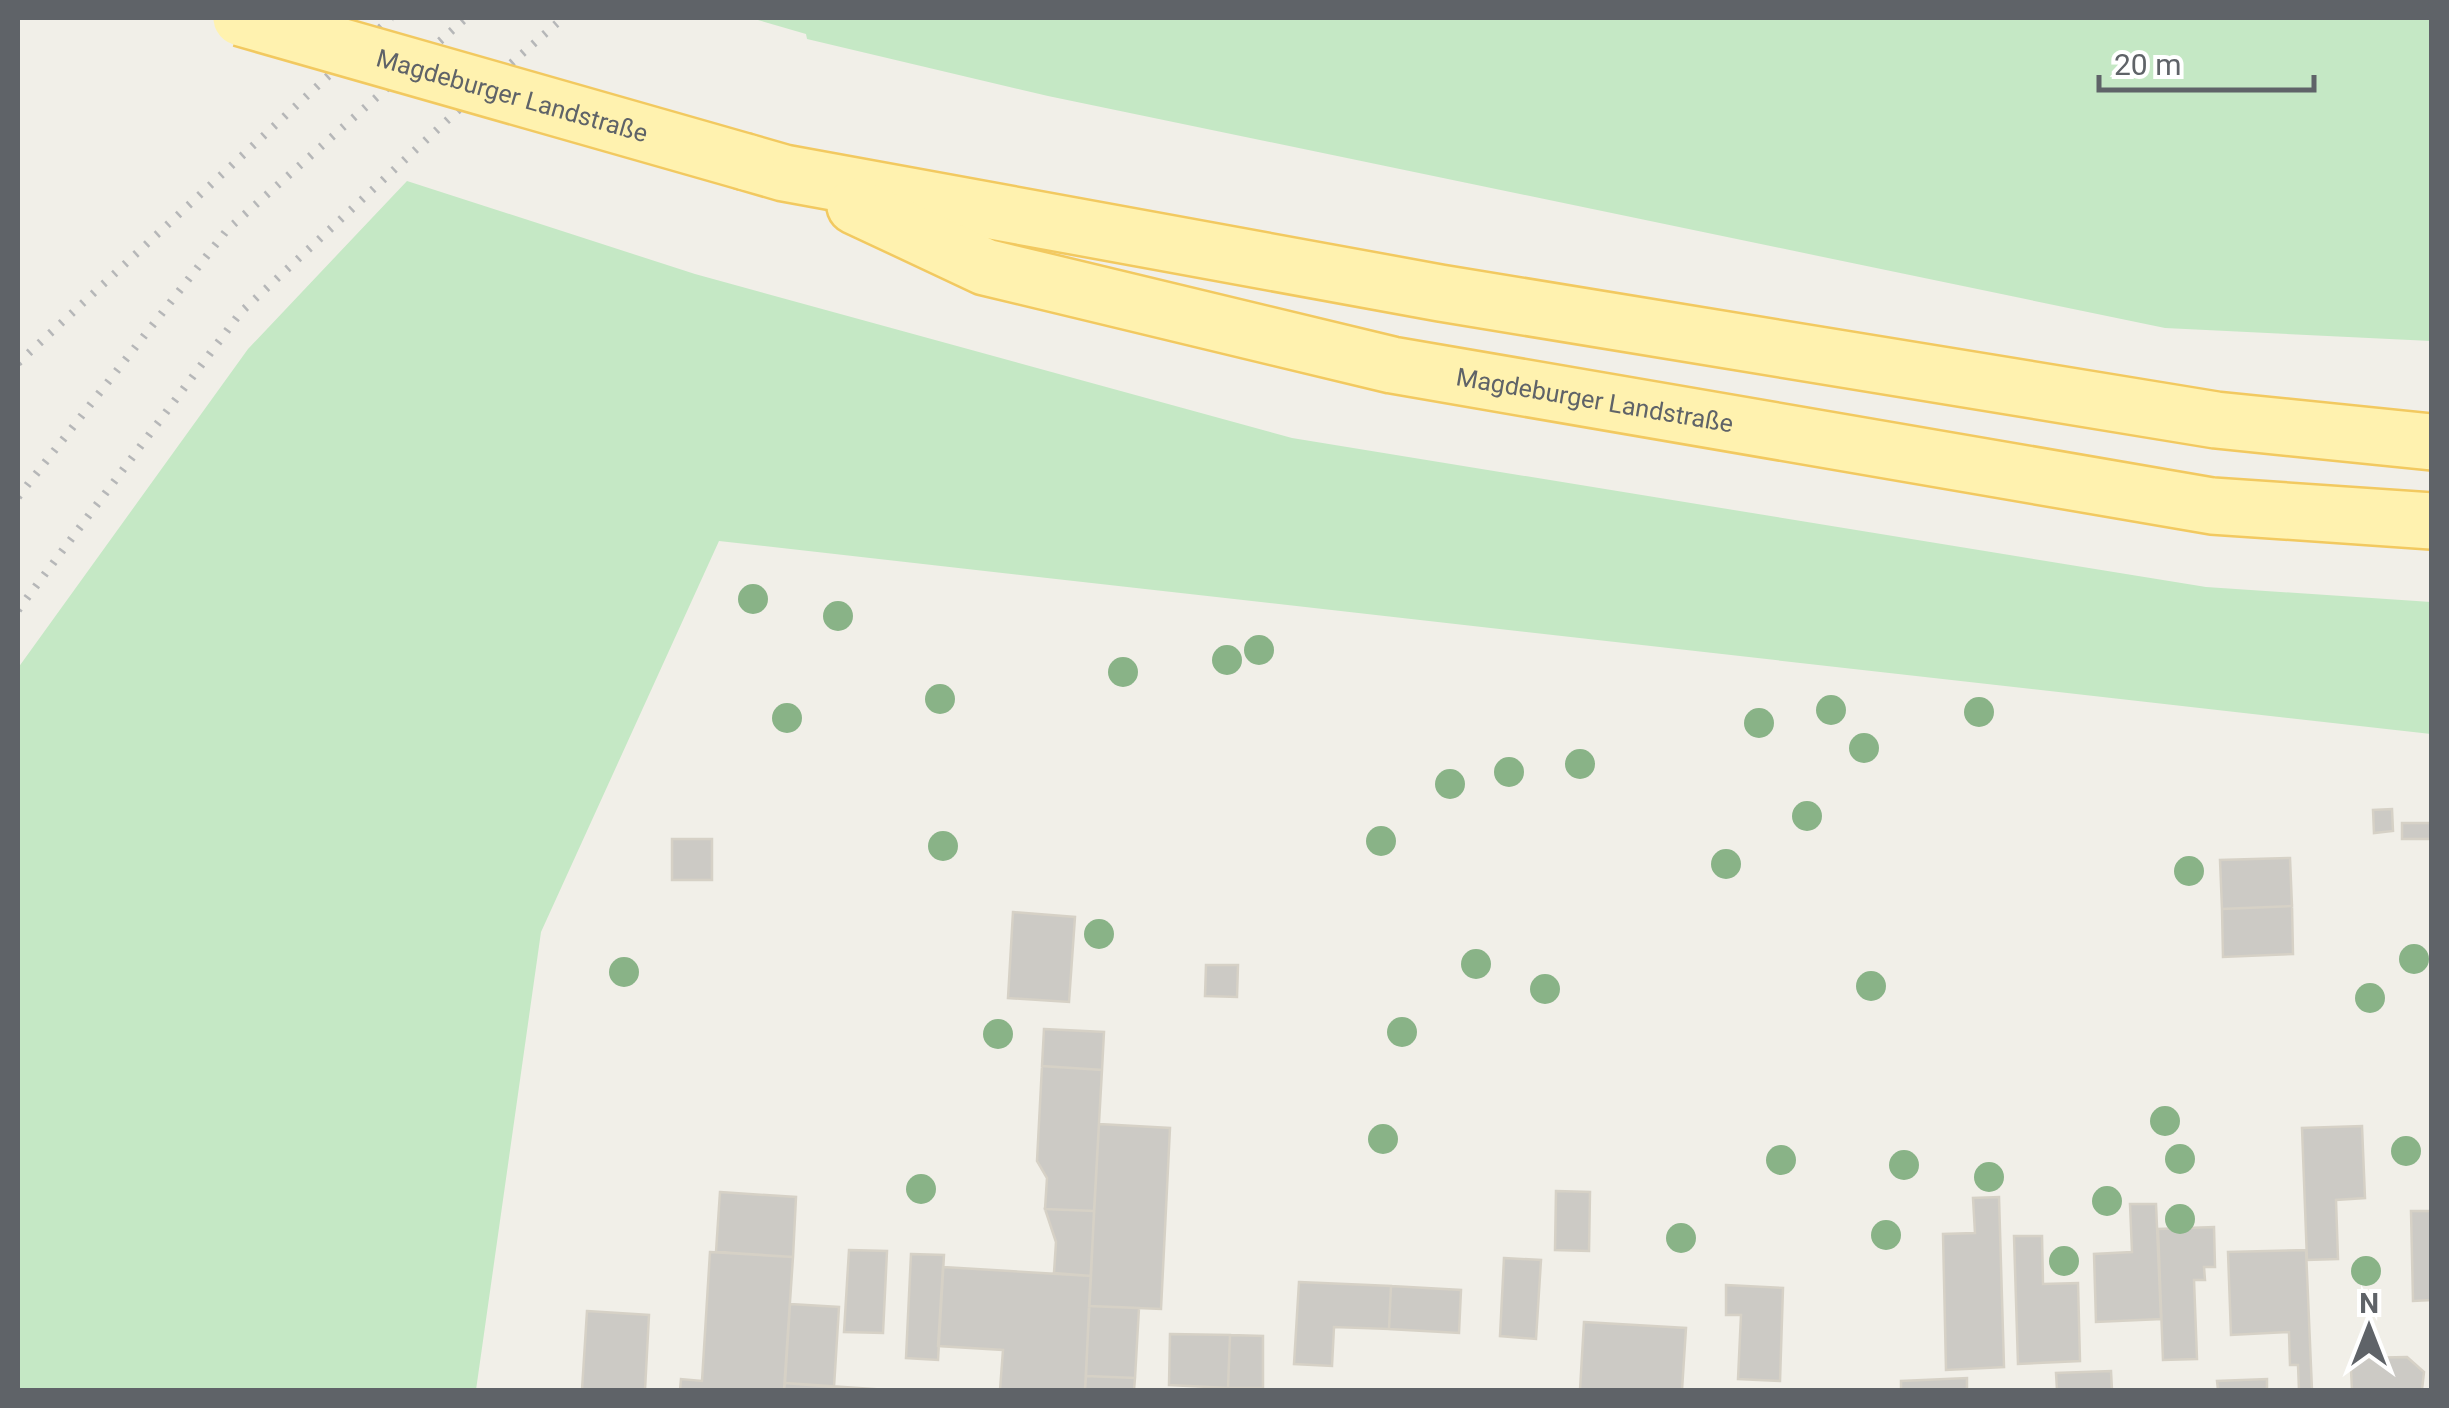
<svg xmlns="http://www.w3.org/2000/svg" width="2449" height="1408" viewBox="0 0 2449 1408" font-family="Roboto,sans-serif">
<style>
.green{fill:#c5e8c5}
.building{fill:#cccac5;stroke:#d6d1c6;stroke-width:2.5}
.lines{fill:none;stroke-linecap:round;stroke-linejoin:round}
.primary-casing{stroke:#f2c960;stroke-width:60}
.primary{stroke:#fff2af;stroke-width:55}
.rail{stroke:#b6b7b8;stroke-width:8;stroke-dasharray:2.5 12;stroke-linecap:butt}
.primary-bridge-casing{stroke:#f2c960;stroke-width:60;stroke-linecap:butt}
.primary-bridge{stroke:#fff2af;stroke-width:55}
.tree{fill:#89b387}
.labels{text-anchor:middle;stroke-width:9;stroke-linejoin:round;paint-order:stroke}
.street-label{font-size:25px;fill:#5f6368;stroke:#fff}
</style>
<rect width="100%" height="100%" fill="#f1efe8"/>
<!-- green -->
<path class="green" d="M751 18H2431V341L2165 328 1048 96 807 39 806 34Z
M407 181 695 274 1292 438 2206 587 2431 602V734L719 541 541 932 476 1390H18V668L248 349Z"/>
<!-- building -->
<path class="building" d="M2392 809 2393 831 2374 833 2373 810Z
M2402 823H2432V839H2402Z
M672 839H712V880H672Z
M2290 858 2292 906 2222 909 2220 860Z
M2292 906 2293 954 2223 957 2222 909Z
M1013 912 1075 917 1069 1002 1008 998Z
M1206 965H1238L1237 997 1205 996Z
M1044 1029 1104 1032 1102 1070 1042 1066Z
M1042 1066 1102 1070 1094 1211 1045 1209 1047 1178 1037 1161Z
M1099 1124 1170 1128 1161 1309 1089 1306Z
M2362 1126 2365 1198 2336 1200 2338 1259 2307 1260 2302 1128Z
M1556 1191 1590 1192 1589 1251 1555 1250Z
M720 1192 796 1197 793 1257 716 1252Z
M1999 1197 2004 1367 1946 1370 1943 1234 1975 1233 1973 1198Z
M2130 1204H2156L2161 1319 2096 1322 2094 1254 2132 1252Z
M1045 1209 1094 1211 1091 1276 1054 1273 1056 1242Z
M2411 1211H2432V1300L2413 1301Z
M2214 1227 2215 1267H2204L2205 1280H2194L2197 1359 2163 1360 2158 1229Z
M2014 1236H2042L2043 1284 2078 1283 2080 1361 2018 1364Z
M849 1250 887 1251 883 1333 844 1332Z
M2306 1250 2312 1390H2299L2298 1365H2290L2289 1332 2231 1335 2228 1252Z
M710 1252 793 1257 784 1390H680L681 1379 702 1381Z
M911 1254 944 1255 938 1360 906 1358Z
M1504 1258 1541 1260 1536 1339 1500 1336Z
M943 1267 1091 1276 1085 1390H1000L1003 1350 938 1346Z
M1299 1282 1391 1286 1389 1329 1334 1327 1332 1366 1294 1364Z
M1726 1285 1783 1288 1780 1381 1738 1379 1741 1315H1726Z
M1391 1286 1461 1290 1459 1333 1389 1329Z
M790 1304 839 1307 834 1387 785 1383Z
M1089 1306 1139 1308 1135 1378 1086 1376Z
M587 1311 649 1315 645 1390H582Z
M1584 1322 1686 1328 1682 1390H1580Z
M1170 1334 1230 1335 1228 1388 1169 1385Z
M1230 1335 1263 1336V1388H1228Z
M2407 1357 2424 1372 2422 1390H2352L2351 1370 2360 1358Z
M2111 1371 2112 1390H2057L2056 1373Z
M1086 1376 1135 1378 1134 1390H1085Z
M1967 1378V1390H1901V1381Z
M2267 1379V1390H2218L2217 1381Z
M785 1383 888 1390H784Z"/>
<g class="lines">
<defs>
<g id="primary">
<path d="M746 162 784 173 1440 293 2216 420 2432 442"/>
<path id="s1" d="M855 206 985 267 1392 365 2212 506 2432 521"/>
</g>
</defs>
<!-- primary casing -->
<use href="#primary" class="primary-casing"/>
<!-- primary -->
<use href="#primary" class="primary"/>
<!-- rail -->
<path class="rail" d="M18 363 391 18
M18 497 227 230 466 18
M18 610 241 312 468 101 563 18"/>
<defs>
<g id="primary-bridge">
<path id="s2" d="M241 18 746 162"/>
</g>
</defs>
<!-- primary-bridge casing -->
<use href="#primary-bridge" class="primary-bridge-casing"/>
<!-- primary-bridge -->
<use href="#primary-bridge" class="primary-bridge"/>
</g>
<!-- trees -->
<g class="tree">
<circle cx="753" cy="599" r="15"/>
<circle cx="838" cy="616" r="15"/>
<circle cx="1259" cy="650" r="15"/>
<circle cx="1227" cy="660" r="15"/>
<circle cx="1123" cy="672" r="15"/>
<circle cx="940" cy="699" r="15"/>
<circle cx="1831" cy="710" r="15"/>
<circle cx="1979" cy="712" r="15"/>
<circle cx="787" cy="718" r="15"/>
<circle cx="1759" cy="723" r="15"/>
<circle cx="1864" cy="748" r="15"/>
<circle cx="1580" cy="764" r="15"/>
<circle cx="1509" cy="772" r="15"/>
<circle cx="1450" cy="784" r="15"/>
<circle cx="1807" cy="816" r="15"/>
<circle cx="1381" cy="841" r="15"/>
<circle cx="943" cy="846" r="15"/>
<circle cx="1726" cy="864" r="15"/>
<circle cx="2189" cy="871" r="15"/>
<circle cx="1099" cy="934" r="15"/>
<circle cx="2414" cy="959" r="15"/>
<circle cx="1476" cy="964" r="15"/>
<circle cx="624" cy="972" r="15"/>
<circle cx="1871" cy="986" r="15"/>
<circle cx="1545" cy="989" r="15"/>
<circle cx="2370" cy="998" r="15"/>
<circle cx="1402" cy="1032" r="15"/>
<circle cx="998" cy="1034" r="15"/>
<circle cx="2165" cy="1121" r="15"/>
<circle cx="1383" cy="1139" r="15"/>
<circle cx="2406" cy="1151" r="15"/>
<circle cx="2180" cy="1159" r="15"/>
<circle cx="1781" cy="1160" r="15"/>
<circle cx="1904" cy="1165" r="15"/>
<circle cx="1989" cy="1177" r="15"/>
<circle cx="921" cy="1189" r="15"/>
<circle cx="2107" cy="1201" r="15"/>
<circle cx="2180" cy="1219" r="15"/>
<circle cx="1886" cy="1235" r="15"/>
<circle cx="1681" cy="1238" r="15"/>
<circle cx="2064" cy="1261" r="15"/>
<circle cx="2366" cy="1271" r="15"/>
</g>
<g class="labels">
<!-- street labels -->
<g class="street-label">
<text dy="9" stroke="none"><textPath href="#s2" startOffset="282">Magdeburger Landstraße</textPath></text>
<text dy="9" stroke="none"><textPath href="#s1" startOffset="768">Magdeburger Landstraße</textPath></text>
</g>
</g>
<!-- border -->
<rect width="2449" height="1408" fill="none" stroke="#5f6368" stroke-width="40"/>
<!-- north arrow -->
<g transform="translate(2369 1328)" stroke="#ffffff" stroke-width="8" paint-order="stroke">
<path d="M0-8L18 38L0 25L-18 38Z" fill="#5f6368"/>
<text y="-15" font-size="28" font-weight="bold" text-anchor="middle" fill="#5f6368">N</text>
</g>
<!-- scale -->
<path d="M2099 75v15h215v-15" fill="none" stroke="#5f6368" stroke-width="5"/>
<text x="2114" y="75" font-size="30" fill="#5f6368" stroke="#ffffff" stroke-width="8" paint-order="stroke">20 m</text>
</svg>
